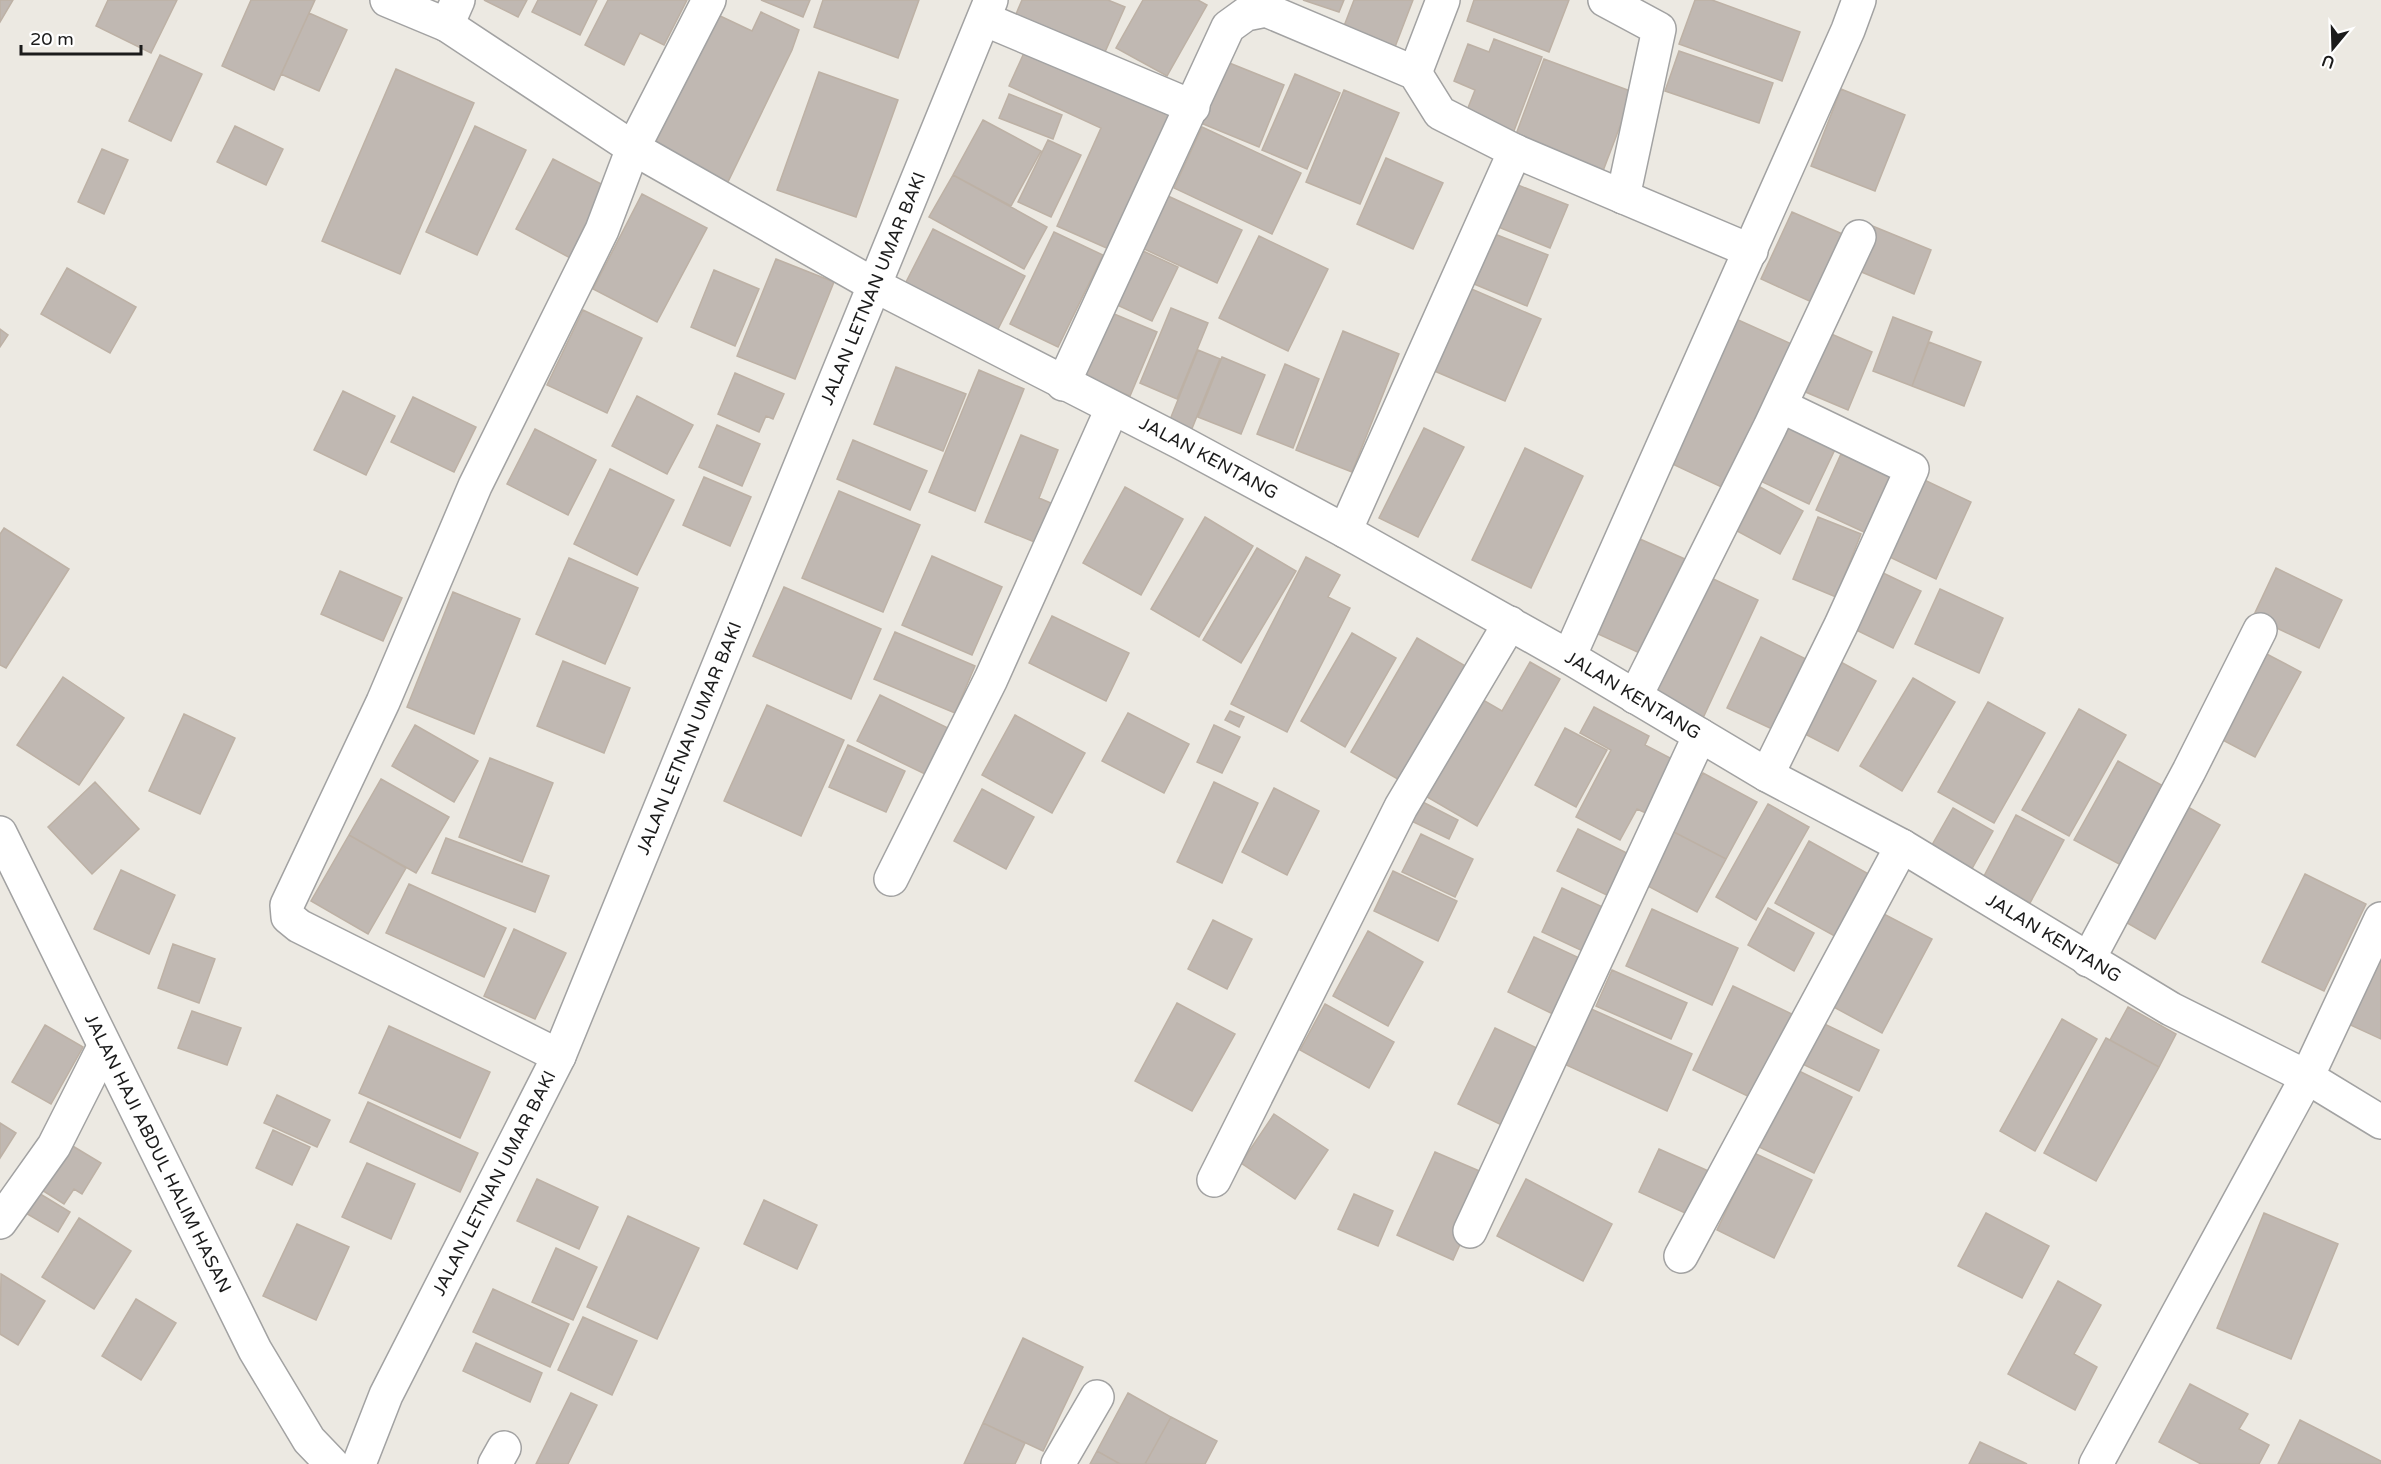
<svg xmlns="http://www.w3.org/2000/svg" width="2381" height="1464" viewBox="0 0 2381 1464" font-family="'Varela Round',sans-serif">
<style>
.building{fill:#c0b8b2;stroke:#bdb1a5;stroke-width:1.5}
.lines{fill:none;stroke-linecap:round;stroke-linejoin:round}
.minor-casing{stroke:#a2a2a2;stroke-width:36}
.minor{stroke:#fff;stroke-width:33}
.labels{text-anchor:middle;stroke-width:6;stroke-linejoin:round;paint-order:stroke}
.street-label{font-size:18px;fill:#1b1b1b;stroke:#fff}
</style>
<rect width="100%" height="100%" fill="#ece9e2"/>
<!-- building -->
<path class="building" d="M0 0H13L0 22Z
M108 0H177L151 53 96 26Z
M251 0H315L274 90 222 66Z
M484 0H527L518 17Z
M538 0H597L580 35 532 12Z
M608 0H687L664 45 640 33 624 65 585 45Z
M761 0H810L803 17Z
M823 0H919L898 58 814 27Z
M1022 0H1108L1125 7 1101 61 1013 21Z
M1143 0H1198L1207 5 1167 76 1116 48Z
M1303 0H1344L1339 12Z
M1354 0H1413L1395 47 1344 26Z
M1474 0H1569L1549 52 1467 21Z
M1695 0H1712L1800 32 1782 81 1679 44Z
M761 12 799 30 792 50 725 188 650 153 716 14 752 31Z
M309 13 347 30 319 91 281 74Z
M1494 39 1542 57 1512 136 1464 118 1475 90 1454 81 1468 44 1489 52Z
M1028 44 1174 110 1111 250 1057 226 1101 128 1009 86Z
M1679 51 1773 83 1759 123 1665 91Z
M160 55 202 74 171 141 129 121Z
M1544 59 1633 92 1603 171 1515 137Z
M1222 60 1284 85 1259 147 1196 121Z
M396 69 474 103 400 274 322 241Z
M819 72 898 100 856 217 777 190Z
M1295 74 1340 93 1307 169 1262 150Z
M1841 89 1905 115 1875 191 1811 166Z
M1344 90 1399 113 1360 204 1306 182Z
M1009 94 1062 115 1053 139 999 118Z
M983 120 1041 151 1011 206 953 175Z
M235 126 283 149 266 185 217 162Z
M475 126 526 150 477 255 426 232Z
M1202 127 1301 173 1272 234 1174 188Z
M1048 140 1081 155 1051 217 1018 202Z
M102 149 128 160 104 214 78 202Z
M1386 158 1443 183 1413 249 1357 224Z
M553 159 611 189 574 260 516 229Z
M953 175 1047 227 1024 269 929 217Z
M1508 181 1568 205 1550 248 1491 224Z
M642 194 707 228 657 322 593 289Z
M1168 196 1242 230 1217 283 1144 249Z
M1792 212 1847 236 1816 304 1761 279Z
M1870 225 1931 250 1914 294 1852 268Z
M933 229 1025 276 995 335 903 288Z
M1487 231 1548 255 1527 306 1467 281Z
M1054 232 1103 255 1058 347 1010 324Z
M1259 236 1328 269 1288 351 1219 318Z
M1143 251 1178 267 1152 321 1117 305Z
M776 259 834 282 795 379 737 356Z
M67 268 136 307 110 353 41 314Z
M714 270 759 289 735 346 691 327Z
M1460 284 1541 319 1505 401 1425 367Z
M1171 308 1208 323 1177 399 1140 383Z
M583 310 642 338 607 413 547 385Z
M1107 311 1157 332 1130 396 1081 376Z
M1893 317 1932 332 1912 386 1873 371Z
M1736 319 1796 346 1728 490 1668 462Z
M0 329 8 335 0 347Z
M1820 329 1872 352 1848 410 1796 388Z
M1343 331 1399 354 1352 472 1296 450Z
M1929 342 1981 362 1964 406 1912 386Z
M1198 350 1220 359 1191 431 1169 422Z
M1222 357 1265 375 1241 434 1198 417Z
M1285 364 1319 379 1293 448 1257 434Z
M896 367 966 394 943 451 874 424Z
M979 370 1024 389 975 511 929 492Z
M735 373 784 394 773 419 766 416 759 432 718 414Z
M343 391 395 416 366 475 314 450Z
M637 396 693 425 667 474 612 446Z
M413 397 476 427 454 472 391 442Z
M1784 415 1839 441 1809 504 1754 478Z
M717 425 760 444 742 486 699 467Z
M1424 428 1464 447 1418 537 1379 518Z
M535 429 596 460 568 515 507 484Z
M1021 435 1058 450 1039 498 1053 504 1037 543 985 522Z
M853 440 927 471 910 510 837 479Z
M1525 448 1583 476 1531 588 1472 560Z
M1841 454 1892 477 1866 533 1816 510Z
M610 469 674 500 637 575 574 544Z
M704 477 751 497 730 546 683 525Z
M1918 477 1971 502 1936 579 1883 554Z
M1125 487 1183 519 1141 595 1083 563Z
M1760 487 1803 511 1780 554 1737 531Z
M839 491 920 525 883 612 802 578Z
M1205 517 1253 546 1199 637 1151 609Z
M1818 517 1861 534 1836 597 1793 579Z
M4 528 69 569 6 668 0 665V534Z
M1640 539 1687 560 1644 655 1598 634Z
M1257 548 1296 571 1241 663 1203 640Z
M932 556 1002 587 972 655 902 625Z
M1306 557 1340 575 1328 597 1350 608 1287 732 1231 704Z
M569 558 638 588 605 664 536 634Z
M2276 568 2342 600 2319 648 2253 617Z
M340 571 402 598 383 641 321 614Z
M1881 572 1921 591 1893 648 1854 629Z
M1707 576 1758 600 1703 718 1653 695Z
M784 587 881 629 851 699 753 656Z
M1940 589 2003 618 1979 673 1915 644Z
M453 592 520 619 474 734 407 707Z
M1052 616 1129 653 1106 701 1029 663Z
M895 632 975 666 955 713 874 679Z
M1352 633 1396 658 1345 747 1301 721Z
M1761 637 1806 659 1772 729 1727 708Z
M1417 638 1474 671 1408 785 1351 752Z
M2259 650 2301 672 2255 757 2213 735Z
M1837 660 1876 681 1838 751 1799 731Z
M563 661 630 688 604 753 537 726Z
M1530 662 1560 679 1477 826 1422 794 1478 697 1502 711Z
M63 677 124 718 79 785 17 745Z
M1913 678 1955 702 1902 791 1860 766Z
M880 695 950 729 927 775 857 741Z
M1988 702 2045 733 1994 823 1938 792Z
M767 705 844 740 801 836 724 801Z
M1594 707 1649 736 1645 745 1676 761 1648 814 1637 809 1620 840 1576 817 1611 750 1580 733Z
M2079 709 2126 735 2069 836 2022 810Z
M1230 711 1244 717 1239 727 1225 720Z
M1128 713 1189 744 1164 793 1102 761Z
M184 714 235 738 200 814 149 791Z
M1015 715 1085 753 1052 813 982 775Z
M415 725 478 761 454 802 392 766Z
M1214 725 1240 737 1222 773 1197 762Z
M1565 728 1607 750 1576 807 1535 785Z
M848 745 905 771 886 812 829 787Z
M490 758 553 783 522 862 459 837Z
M2118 761 2165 787 2121 865 2074 840Z
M1703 773 1757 802 1726 859 1672 831Z
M381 779 449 817 416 873 349 835Z
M95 782 139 829 92 874 48 827Z
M1214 782 1258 803 1222 883 1177 862Z
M1274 788 1319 811 1287 875 1242 852Z
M982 789 1034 817 1006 869 954 841Z
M1415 798 1458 820 1449 839 1405 818Z
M2179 802 2220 825 2155 939 2115 916Z
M1768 804 1809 827 1756 920 1716 897Z
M1953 808 1993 831 1969 874 1928 852Z
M2016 815 2064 840 2030 903 1983 878Z
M1578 829 1635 857 1615 899 1557 871Z
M1672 831 1726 859 1697 912 1644 884Z
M1421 834 1473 859 1455 897 1402 872Z
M349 835 406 868 368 934 311 901Z
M446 838 549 876 535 912 432 873Z
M1809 841 1874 877 1840 939 1775 903Z
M121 870 175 895 149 954 94 929Z
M1393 871 1457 901 1438 941 1374 911Z
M2305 874 2366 904 2324 991 2262 962Z
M409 884 506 928 484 977 386 933Z
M1562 888 1607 909 1587 953 1542 932Z
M1768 908 1814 933 1794 971 1748 945Z
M1652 909 1738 948 1712 1005 1626 966Z
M1878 911 1932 939 1882 1033 1828 1004Z
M1213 920 1252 939 1227 989 1188 969Z
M514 929 566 953 535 1019 484 996Z
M1368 931 1423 962 1388 1026 1333 996Z
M1534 937 1588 962 1561 1018 1508 992Z
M173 944 215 959 199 1003 158 988Z
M2381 951V1039L2346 1023Z
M1612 970 1687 1003 1671 1039 1596 1006Z
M1733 986 1796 1016 1756 1100 1693 1070Z
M1177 1003 1235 1034 1192 1111 1135 1081Z
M1325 1004 1394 1042 1369 1088 1300 1050Z
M2128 1007 2176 1034 2159 1067 2110 1040Z
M1589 1008 1692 1054 1667 1111 1564 1064Z
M192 1011 241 1028 227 1065 178 1048Z
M2062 1019 2097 1039 2035 1151 2000 1131Z
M1816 1020 1879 1050 1859 1091 1796 1061Z
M45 1025 83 1047 51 1104 12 1082Z
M389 1026 490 1072 460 1138 359 1093Z
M1495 1028 1547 1053 1510 1129 1458 1104Z
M2106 1038 2159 1067 2096 1181 2044 1153Z
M1797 1070 1852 1097 1814 1173 1759 1147Z
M277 1095 330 1120 317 1147 264 1123Z
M368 1102 478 1153 460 1192 350 1142Z
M1274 1114 1328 1150 1295 1199 1241 1163Z
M0 1123 16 1133 0 1158Z
M273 1130 310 1147 292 1185 256 1168Z
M71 1145 101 1163 82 1194 74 1189 64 1204 37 1187Z
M1659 1149 1715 1174 1696 1218 1639 1192Z
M1435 1152 1491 1176 1453 1260 1397 1235Z
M1754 1153 1812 1180 1774 1258 1717 1230Z
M367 1163 415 1184 391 1239 342 1217Z
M537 1179 598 1207 579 1249 517 1221Z
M1526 1179 1612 1224 1583 1281 1497 1236Z
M37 1192 70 1212 58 1232 24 1212Z
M1354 1194 1393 1211 1378 1246 1338 1229Z
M764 1200 817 1225 797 1269 744 1244Z
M1986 1213 2049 1246 2022 1298 1958 1266Z
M2264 1213 2338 1244 2291 1359 2217 1328Z
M628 1216 699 1248 657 1339 587 1307Z
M79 1218 131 1251 94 1309 42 1277Z
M297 1224 349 1247 316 1320 263 1296Z
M556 1248 597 1267 573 1320 532 1302Z
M1 1274 45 1301 18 1345 0 1334Z
M2058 1281 2101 1305 2074 1354 2097 1367 2075 1410 2008 1374Z
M493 1289 569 1324 550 1367 473 1332Z
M136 1299 176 1323 141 1380 102 1356Z
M583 1317 637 1341 612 1395 558 1370Z
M1023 1338 1083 1367 1043 1451 983 1423Z
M476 1343 542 1373 530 1402 463 1371Z
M2190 1384 2248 1414 2239 1429 2269 1445 2259 1464H2201L2159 1442Z
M571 1393 597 1405 568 1464H536Z
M1128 1393 1171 1417 1145 1464H1120L1097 1451Z
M1171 1417 1217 1441 1205 1464H1145Z
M2300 1420 2381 1461V1464H2278Z
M983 1423 1025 1443 1015 1464H964Z
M1980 1442 2027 1464H1969Z
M1097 1451 1120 1464H1090Z"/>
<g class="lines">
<defs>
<g id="minor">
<path id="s1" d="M387 0 447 25 633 148 876 286 1182 443 1345 531 1569 657 1767 775 1902 846 2171 1009 2307 1077 2381 1122"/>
<path d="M1605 0 1659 29 1623 197"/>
<path d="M984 19 1193 107"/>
<path d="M447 25 458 0"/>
<path d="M1415 73 1443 0"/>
<path d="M1515 151 1751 251"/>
<path d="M1063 384 1228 27 1246 14 1266 10 1415 73 1440 113 1515 151 1345 531"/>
<path d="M1569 657 1848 30 1859 0"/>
<path d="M1635 697 1770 427 1859 237"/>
<path d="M1767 775 1841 625 1912 469 1781 406"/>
<path id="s2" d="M0 833 255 1350 309 1440 332 1464"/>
<path d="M891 879 991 679 1112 409"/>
<path d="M2088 960 2189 771 2260 630"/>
<path d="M559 1056 299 926 288 917 287 905 383 702 475 486 602 230 633 148 709 0"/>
<path d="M1214 1180 1401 807 1510 623"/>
<path d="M0 1222 54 1146 104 1047"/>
<path d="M1470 1231 1700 735"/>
<path d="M1681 1256 1902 846"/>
<path id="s3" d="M359 1464 386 1395 559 1056 991 0"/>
<path d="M495 1464 504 1448"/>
<path d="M1058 1464 1097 1397"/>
<path d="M2096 1464 2307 1077 2381 919"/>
</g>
</defs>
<!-- minor casing -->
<use href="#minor" class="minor-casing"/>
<!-- minor -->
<use href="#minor" class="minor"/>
</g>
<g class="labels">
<!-- street labels -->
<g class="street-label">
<text dy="6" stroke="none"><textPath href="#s3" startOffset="1284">JALAN LETNAN UMAR BAKI</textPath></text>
<text dy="6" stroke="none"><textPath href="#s1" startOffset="942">JALAN KENTANG</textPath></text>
<text dy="6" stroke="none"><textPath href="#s1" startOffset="1428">JALAN KENTANG</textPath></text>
<text dy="6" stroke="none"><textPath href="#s3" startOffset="798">JALAN LETNAN UMAR BAKI</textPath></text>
<text dy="6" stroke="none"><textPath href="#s1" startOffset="1914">JALAN KENTANG</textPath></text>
<text dy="6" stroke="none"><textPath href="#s2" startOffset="357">JALAN HAJI ABDUL HALIM HASAN</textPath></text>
<text dy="6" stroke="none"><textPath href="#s3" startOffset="312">JALAN LETNAN UMAR BAKI</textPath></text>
</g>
</g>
<!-- north arrow -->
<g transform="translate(2333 48) rotate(199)" stroke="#ffffff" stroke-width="4.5" paint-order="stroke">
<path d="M0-4.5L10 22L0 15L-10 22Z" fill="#1b1b1b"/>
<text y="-9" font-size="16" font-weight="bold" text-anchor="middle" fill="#1b1b1b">U</text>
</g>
<!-- scale -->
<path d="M21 45v9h120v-9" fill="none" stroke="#1b1b1b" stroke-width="3"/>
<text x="30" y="45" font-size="18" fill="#1b1b1b" stroke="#ffffff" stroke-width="4.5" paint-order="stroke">20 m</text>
</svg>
